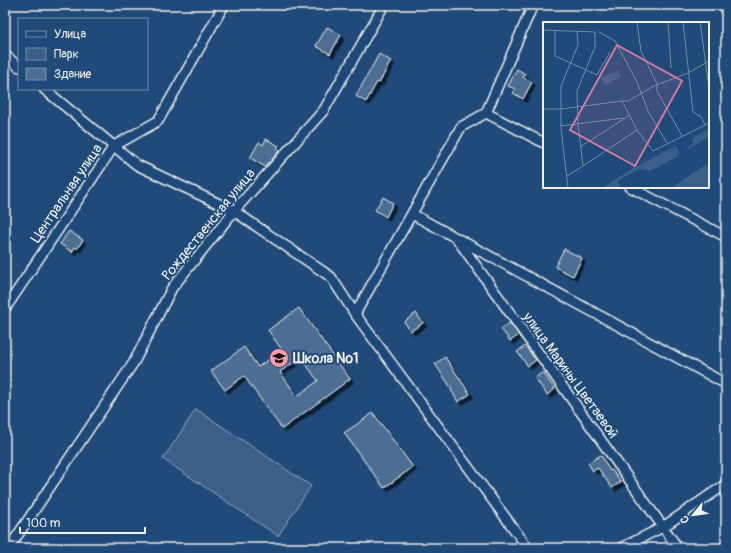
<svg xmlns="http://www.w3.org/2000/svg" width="731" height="553" viewBox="0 0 731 553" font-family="Pangolin,sans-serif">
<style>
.green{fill:#3a5f88;stroke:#97a8b8}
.building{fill:#4d6e92;stroke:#f4f1e8;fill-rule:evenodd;filter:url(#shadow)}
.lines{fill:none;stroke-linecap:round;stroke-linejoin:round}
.minor-casing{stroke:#f4f1e8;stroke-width:12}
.minor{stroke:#1f4a7a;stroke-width:9}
.labels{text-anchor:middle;stroke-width:4;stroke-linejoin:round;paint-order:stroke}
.street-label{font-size:14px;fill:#f4f1e8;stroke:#1f4a7a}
.poi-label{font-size:14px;font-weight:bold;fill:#f4f1e8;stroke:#1f4a7a;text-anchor:start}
.inset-road{fill:none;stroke:#748da6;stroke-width:1}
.view{fill:#d87a9a;fill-opacity:0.15;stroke:#d87a9a;stroke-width:2}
.inset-edge{fill:none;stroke:#f4f1e8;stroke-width:2}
</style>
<defs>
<filter id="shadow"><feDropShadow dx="3.5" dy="3.5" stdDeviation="0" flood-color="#0009"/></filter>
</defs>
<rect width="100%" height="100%" fill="#1f4a7a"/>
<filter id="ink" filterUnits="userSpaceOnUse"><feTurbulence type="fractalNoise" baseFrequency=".025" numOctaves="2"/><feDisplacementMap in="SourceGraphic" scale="8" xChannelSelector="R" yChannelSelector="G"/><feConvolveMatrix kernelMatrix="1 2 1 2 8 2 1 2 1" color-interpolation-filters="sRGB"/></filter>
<g filter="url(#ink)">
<!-- green -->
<path class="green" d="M196 409 311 486 278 536 163 459Z"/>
<!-- building -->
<path class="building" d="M327 27 341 35 330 54 316 46Z
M379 54 391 61 379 83 377 82 366 102 356 96Z
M517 69 525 74 523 77 532 82 523 99 513 93 515 89 508 86Z
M266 139 279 146 277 148 280 150 269 163 268 162 265 167 250 158 259 142 263 145Z
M383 197 393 203 386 217 375 210Z
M69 231 83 240 77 249 75 247 72 252 60 244Z
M564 249 582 258 573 276 555 267Z
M299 308 350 379 282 429 244 376 225 390 211 371 244 347 258 367 282 350 268 330ZM301 357 318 381 297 396 280 372Z
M416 313 423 323 411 331 404 322Z
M510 323 519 335 510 341 501 329Z
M525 346 536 360 528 366 517 352Z
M445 357 470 394 458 402 451 390 452 389 435 364Z
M543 372 555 389 547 395 535 378Z
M373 413 413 467 384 488 344 433Z
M601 455 610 471 612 470 621 482 612 488 598 468 593 471 588 463Z"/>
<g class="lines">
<defs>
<path id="minor" d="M5 55 19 67
M44 89 137 165 234 211 331 277 355 314
M486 113 533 5
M630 187 726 237
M412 214 726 384
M457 239 678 548
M5 309 114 146 158 121 224 5
M9 548 134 362 172 288 234 211 324 110 384 5
M528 548 355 314 461 127 486 113 544 143
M621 548 663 527 726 484"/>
</defs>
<!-- minor casing -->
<use href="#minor" class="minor-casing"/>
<!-- minor -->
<use href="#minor" class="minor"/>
</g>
</g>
<!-- icons -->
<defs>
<symbol id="school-disc" viewBox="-11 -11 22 22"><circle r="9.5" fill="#ff9aa2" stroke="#1f4a7a"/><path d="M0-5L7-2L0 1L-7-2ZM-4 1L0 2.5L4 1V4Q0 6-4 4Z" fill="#111"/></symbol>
</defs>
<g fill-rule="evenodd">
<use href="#school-disc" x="268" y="347" width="22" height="22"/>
</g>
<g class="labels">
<!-- street labels -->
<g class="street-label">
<text transform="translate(66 193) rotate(-56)" y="5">Центральная улица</text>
<text transform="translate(208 224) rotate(-51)" y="5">Рождественская улица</text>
<text transform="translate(571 375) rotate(54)" y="5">улица Марины Цветаевой</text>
</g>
<!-- poi labels -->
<g class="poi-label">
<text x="293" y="363">Школа №1</text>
</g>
</g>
<!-- overview -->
<g transform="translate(543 22)">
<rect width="166" height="166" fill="#1f4a7a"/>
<path d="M75 48 78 55 62 63 58 56ZM166 106V115L141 129 149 122 150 116ZM133 124 136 130 134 135 107 149 97 147 74 159 77 164 73 166H59L90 146ZM163 142 166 146V166H128Z" fill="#3a5f88"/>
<path class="inset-road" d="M94 0 98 29 114 62V69L139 114M125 0 128 46M140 0 150 90 158 95 162 103M157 0 166 66M0 8 52 10M12 9V34L54 53 67 30M56 10 72 19 94 60 105 89 124 121M0 72V87M79 79H85L111 64 145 51 166 39M0 87H18L79 79 94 108 40 144M18 104 81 96M94 108 110 129 166 101M37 125 87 93M24 154 40 144 35 102 34 69 52 25V10M25 166 18 106V64L35 23 34 10"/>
<path class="view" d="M74 23 139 59 92 144 27 108Z"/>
<rect width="166" height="166" class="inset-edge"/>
</g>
<!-- margin -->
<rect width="731" height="553" fill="none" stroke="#1f4a7a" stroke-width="20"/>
<rect x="10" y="10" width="711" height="533" fill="none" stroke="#f4f1e8" stroke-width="1.5" filter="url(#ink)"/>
<!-- legend -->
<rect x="18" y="18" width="130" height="72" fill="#1f4a7a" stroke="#748da6"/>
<rect x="26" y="31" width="20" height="6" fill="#1f4a7a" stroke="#748da6"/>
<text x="54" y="38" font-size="12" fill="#f4f1e8">Улица</text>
<rect x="26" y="48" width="20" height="12" fill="#3a5f88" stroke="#748da6"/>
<text x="54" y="58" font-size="12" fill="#f4f1e8">Парк</text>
<rect x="26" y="68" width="20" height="12" fill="#4d6e92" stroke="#748da6"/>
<text x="54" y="78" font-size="12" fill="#f4f1e8">Здание</text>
<!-- north arrow -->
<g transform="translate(693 515) rotate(241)" stroke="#1f4a7a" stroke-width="3" paint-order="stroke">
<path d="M0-3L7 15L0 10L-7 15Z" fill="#f4f1e8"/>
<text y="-6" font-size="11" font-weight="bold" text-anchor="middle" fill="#f4f1e8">С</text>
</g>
<!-- scale -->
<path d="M20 527v6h125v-6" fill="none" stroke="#f4f1e8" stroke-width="2"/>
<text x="26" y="527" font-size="12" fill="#f4f1e8" stroke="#1f4a7a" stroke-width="3" paint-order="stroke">100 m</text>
</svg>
